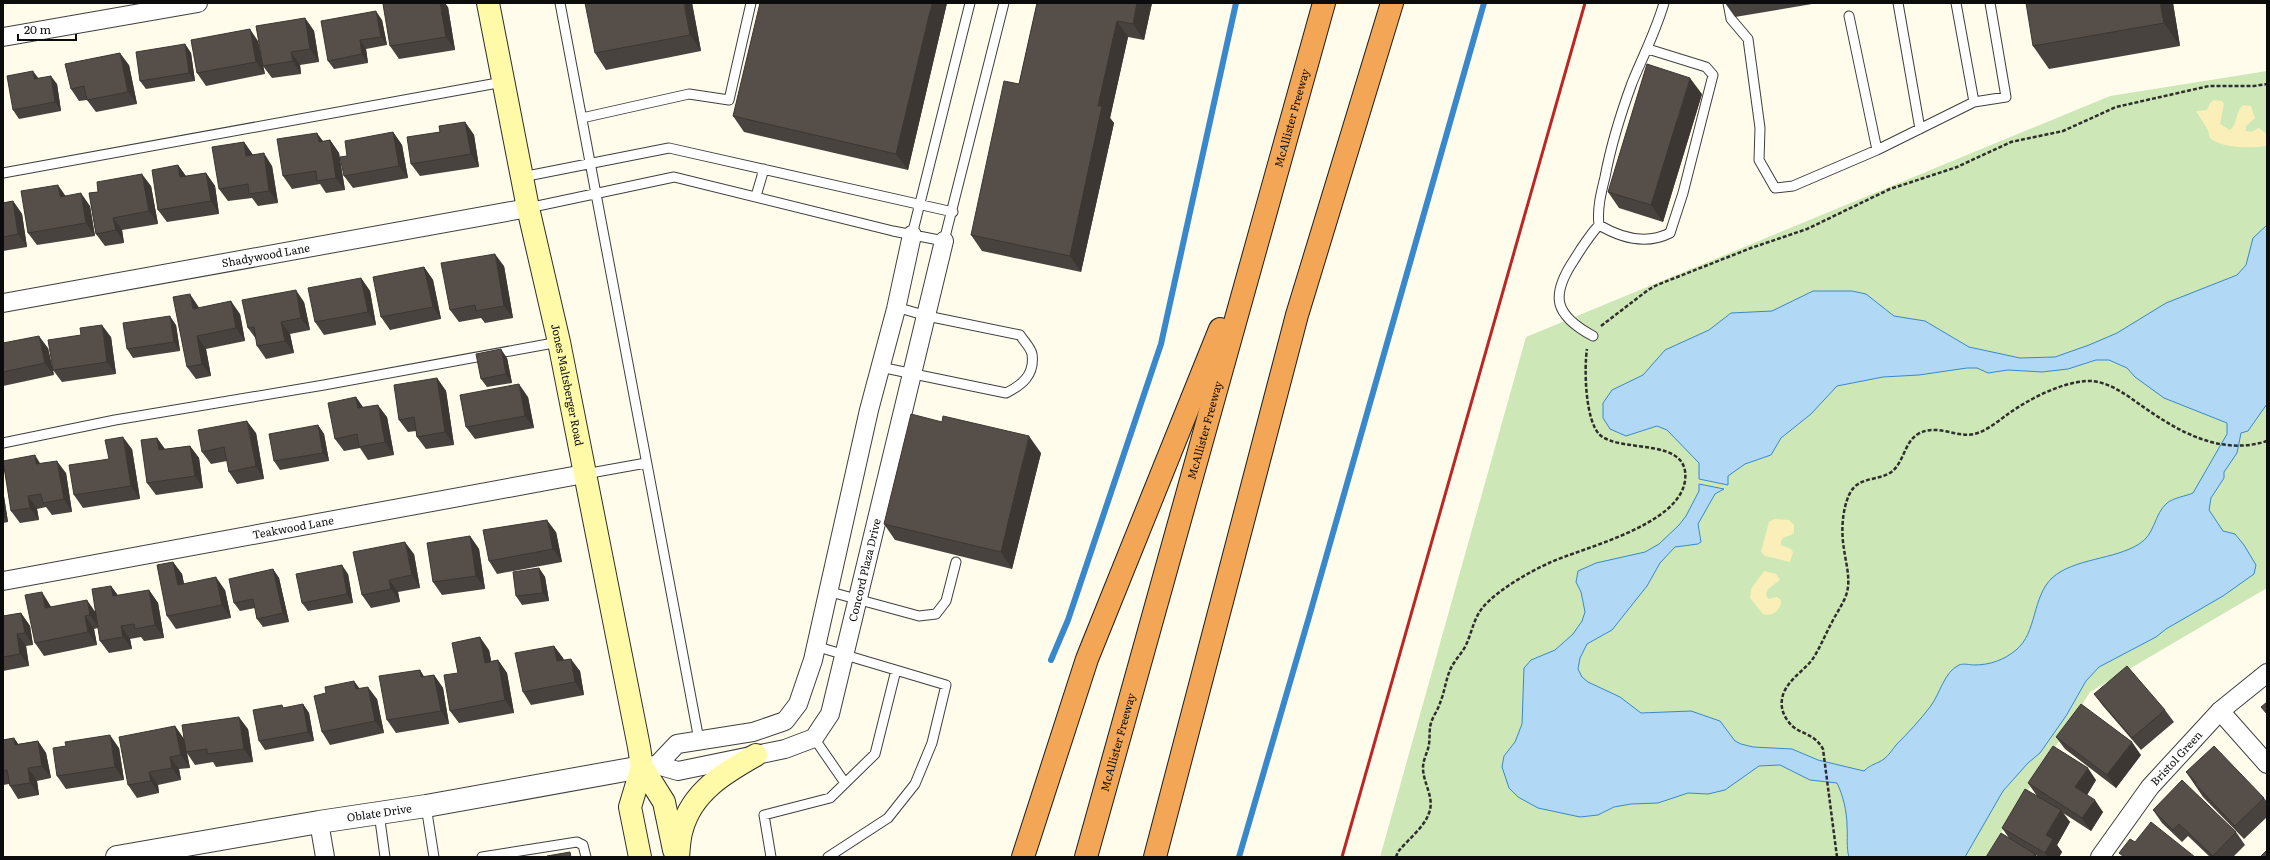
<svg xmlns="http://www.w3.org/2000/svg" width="2270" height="860" viewBox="0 0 2270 860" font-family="Literata,serif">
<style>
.green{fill:#cde8b6}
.sand{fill:#faefb8}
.water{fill:#b1d8f5;stroke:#3988cc}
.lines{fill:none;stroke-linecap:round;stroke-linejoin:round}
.stream{stroke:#3988cc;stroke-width:6}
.service-casing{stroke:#3f3f3f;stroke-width:11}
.minor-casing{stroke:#3f3f3f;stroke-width:20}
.tertiary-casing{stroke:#3f3f3f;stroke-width:24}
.secondary-casing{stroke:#2e2e2e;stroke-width:24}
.motorway-casing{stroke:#1d1d1d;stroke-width:24}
.path{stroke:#2e2e2e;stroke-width:2.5;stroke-dasharray:4 2;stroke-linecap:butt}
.service{stroke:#fff;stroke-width:9}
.minor{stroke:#fff;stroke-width:18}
.tertiary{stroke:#fff;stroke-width:22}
.secondary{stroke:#fefaa7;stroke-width:22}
.motorway{stroke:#f3a655;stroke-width:22}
.rail{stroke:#ba2726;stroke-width:3}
.wall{fill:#49433f}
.shaded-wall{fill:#3c3733}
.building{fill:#554e49;stroke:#3c3733}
.labels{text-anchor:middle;stroke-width:4;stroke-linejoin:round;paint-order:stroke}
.street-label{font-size:11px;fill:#0c0c0c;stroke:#fff}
</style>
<rect width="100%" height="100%" fill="#fffceb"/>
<!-- green -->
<path class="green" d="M2267 71V588L2090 692 1986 857H1380L1526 337 2110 96Z"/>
<!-- sand -->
<path class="sand" d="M2214 100 2222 101 2224 104 2220 124 2230 130C2238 124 2235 112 2243 105L2251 106 2255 118 2246 126V131L2251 132 2259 128 2267 134V146C2250 148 2223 149 2210 138L2208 130 2196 111 2207 110 2210 103Z
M1774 519 1789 520 1794 525V533C1788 538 1780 535 1781 545L1791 549 1793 552 1790 562 1765 556 1761 552 1769 522Z
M1764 571 1776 574 1780 580 1768 589 1766 594 1768 599 1777 597 1781 600C1782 610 1772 617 1763 614L1750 598 1751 589Z"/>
<!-- water -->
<path class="water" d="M2267 225V404L2248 431 2241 433 2237 453 2224 472V478L2211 498 2209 510 2223 531 2235 534 2244 545 2256 565 2254 574 2223 596 2166 629 2156 637 2099 667 2086 681 2066 716 2040 753 2028 763 2003 791 1965 857H1849C1846 847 1848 836 1847 826 1847 812 1843 795 1837 783L1810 780 1780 765 1759 766 1725 790 1708 794 1688 793 1658 803 1631 804 1614 807 1598 815 1580 817 1538 808 1518 797 1509 788 1502 767 1504 756 1515 742 1522 724 1524 668 1531 660 1555 650 1573 634 1582 621 1585 612 1581 592 1576 582 1578 571 1596 563 1645 552 1659 544 1679 525 1686 516 1699 491V484L1724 489 1715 494 1698 524 1701 542 1698 544 1675 547 1660 563 1647 586 1612 630 1587 644 1580 658 1578 669 1582 677 1588 682 1620 697 1641 713 1691 711 1720 721 1735 741 1741 744 1753 747 1792 749 1818 760 1864 771C1871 764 1877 764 1884 759 1889 755 1893 749 1896 745 1908 733 1920 720 1930 707 1940 694 1944 672 1959 665 1963 663 1970 665 1974 665 1990 665 2004 660 2016 650 2037 633 2032 597 2052 578 2074 558 2114 560 2139 544 2155 535 2154 514 2167 503 2173 498 2186 496 2193 493L2227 434V423L2164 398 2135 377 2127 368 2109 360H2096L2068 369 2042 372 2008 370 1988 373 1977 368H1967L1919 375 1883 377 1837 386 1811 414 1781 438 1771 455 1745 464 1728 476V485L1699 479V463L1667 430 1657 426 1626 436 1610 429 1603 418V403L1612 390 1643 375 1665 350 1709 330 1731 313 1772 311 1813 291H1852L1866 294 1894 316 1925 321 1969 347 2020 358 2055 357 2089 345 2117 333 2166 303 2237 275 2246 265 2253 238Z"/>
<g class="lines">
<!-- stream -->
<path class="stream" d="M1051 660 1068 620 1161 344 1236 3
M1239 857 1309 617 1484 3"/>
<defs>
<path id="service" d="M560 3 699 740
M1728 3 1731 19 1748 39 1760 128 1759 160 1775 188 1793 186 1877 150 1849 16
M1898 3 1920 129
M1648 49 1706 67 1713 75 1683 193 1670 233C1646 245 1621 238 1599 225 1597 209 1601 193 1605 177 1611 145 1621 113 1632 83 1643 56 1656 31 1664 3
M1974 102 2006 97 1990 3
M582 118 689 94 729 100 751 3
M1877 150 1974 102 1956 3
M3 173 503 82
M522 177 669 148 953 212
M756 196 764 169
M528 208 674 177 893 231 944 241 1004 3
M912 235 970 3
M1593 336C1554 315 1550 296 1574 260 1582 247 1589 236 1599 225
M880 367 1006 393C1022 385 1035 375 1032 354 1031 348 1023 340 1020 335L927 316 896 307
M3 443 115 420 324 385 559 342
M585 474 646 463
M827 591 919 616 936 614 946 601 956 562
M815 646 946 685 932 743 915 784 888 818 828 857
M814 738 845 783
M426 806 434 857
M379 813 385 857
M482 857 577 842 583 845 586 857
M771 857 764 815 830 798 875 754 896 670"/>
<g id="minor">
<path d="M3 37 198 3"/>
<path id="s1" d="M3 303 528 208"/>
<path id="s2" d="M3 581 584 474"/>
<path d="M2220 711 2267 764"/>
<path d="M657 765 677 744 753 732 785 721 798 704 813 660 869 410 896 309 912 235"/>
<path id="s3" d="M642 767 657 765 678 771 785 749 814 738 830 714 944 241"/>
<path d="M319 822 325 857"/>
<path id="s4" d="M2100 857 2150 787 2220 711 2267 673"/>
</g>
<g id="tertiary">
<path id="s5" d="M117 857 319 822 426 806 642 767"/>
</g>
<g id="secondary">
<path id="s6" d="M488 3 528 208 559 342 639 747 642 767 630 807 640 857"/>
<path d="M642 767 664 802 674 850"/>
<path d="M678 857C679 848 679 838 682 829 692 792 724 773 756 755"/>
</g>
<g id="motorway">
<path d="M1023 857 1087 659 1220 329"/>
<path id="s7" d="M1086 857 1324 3"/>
<path d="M1155 857 1297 315 1392 3"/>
</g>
</defs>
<!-- service casing -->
<use href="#service" class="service-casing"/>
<!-- minor casing -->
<use href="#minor" class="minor-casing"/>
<!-- tertiary casing -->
<use href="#tertiary" class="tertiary-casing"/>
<!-- secondary casing -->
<use href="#secondary" class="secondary-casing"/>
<!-- motorway casing -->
<use href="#motorway" class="motorway-casing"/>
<!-- path -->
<path class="path" d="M1601 326 1648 290 1657 285 1751 248 1807 229 1890 189 1957 167 2011 142 2063 131 2116 107 2209 86H2254L2267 84
M1396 857 1398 852C1407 840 1424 828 1429 813 1435 798 1423 783 1423 768 1423 759 1428 752 1429 744 1430 737 1429 729 1431 723 1433 716 1438 710 1440 703 1445 691 1446 677 1452 666 1456 659 1462 653 1466 645 1472 632 1474 617 1484 606 1498 590 1529 572 1549 563 1584 547 1678 526 1685 481 1691 436 1622 454 1600 435 1585 421 1584 368 1587 349
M1837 857 1823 749C1813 731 1797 735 1788 721 1781 712 1780 702 1784 692 1790 679 1803 671 1812 660 1820 648 1825 635 1832 622 1836 614 1841 607 1845 598 1852 582 1846 565 1844 549 1841 532 1842 511 1849 495 1857 477 1874 481 1888 474 1904 466 1903 443 1918 434 1937 423 1955 438 1974 434 1987 431 1998 421 2008 414 2029 399 2060 383 2086 381 2107 380 2125 394 2142 406 2179 432 2221 456 2267 441"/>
<!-- service -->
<use href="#service" class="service"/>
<!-- minor -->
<use href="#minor" class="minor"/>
<!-- tertiary -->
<use href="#tertiary" class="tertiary"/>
<!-- secondary -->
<use href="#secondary" class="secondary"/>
<!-- motorway -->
<use href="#motorway" class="motorway"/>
<!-- rail -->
<path class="rail" d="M1342 857 1585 3"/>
</g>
<!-- wall -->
<path class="wall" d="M692 3 701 51 606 70 595 53Z
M947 3 908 170 744 132 733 116Z
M1037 3H1152L1144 40 1128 37 1110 118 1114 123 1081 272 982 251 971 235 1019 84Z
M1725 3H1818L1735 17Z
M2173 3 2180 46 2049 69 2033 46Z
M448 7 455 50 399 59 390 46Z
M305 18 314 31 319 62 300 65 301 74 272 78 263 66 265 74 206 86 197 73 258 41 262 60Z
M382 20 387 45 366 49 368 63 334 69 328 61Z
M185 44 191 53 195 81 146 89 140 81Z
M129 65 137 104 96 112 87 100 79 101 71 89Z
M38 78 57 84 61 111 19 119 13 110Z
M1702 94 1663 222 1619 208 1608 192Z
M465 122 474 135 479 167 420 176 411 164 440 132Z
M393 132 402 145 408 178 353 188 344 176 347 156Z
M330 140 339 153 345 190 326 193 320 184 292 189 283 176 323 142Z
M244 142 253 155 272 166 278 203 258 206 252 198 228 201 219 189Z
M178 165 186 176 206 173 215 186 219 214 167 222 158 210Z
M151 186 158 224 122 230 124 243 105 246 96 234 89 193Z
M65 196 90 206 95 236 37 245 28 233Z
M13 201 22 214 27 247 3 251V203Z
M504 266 513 318 485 323 481 318 459 322 450 310Z
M424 267 433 280 441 319 390 330 381 317Z
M361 278 370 291 376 325 324 335 315 322Z
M304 302 310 330 290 334 294 353 266 359 257 346 256 339 248 328Z
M198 306 199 308 240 314 245 341 206 349 211 376 196 379 187 367Z
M176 325 180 351 133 358 127 349Z
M111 337 116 374 62 382 53 370Z
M3 340 4 343 48 348 54 375 3 386Z
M507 358 512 383 487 387 481 379Z
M437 378 446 391 454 445 426 449 417 437 416 431 408 432 399 420Z
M356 397 363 408 387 417 394 455 368 460 360 448 344 451 335 439Z
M528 397 534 428 475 439 466 427Z
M318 425 324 434 329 461 280 470 274 461Z
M256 433 264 479 237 484 229 472 227 461 211 464 202 452Z
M157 438 165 449 190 446 199 458 203 488 156 495 147 483Z
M132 449 140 499 83 508 74 495Z
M1041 453 1012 569 895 540 884 524Z
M40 464 66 473 72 512 52 515 46 507 37 509 39 520 20 523 11 511Z
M3 490 8 522 3 523Z
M556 532 562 562 497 574 489 561Z
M470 536 479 549 485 589 442 595 433 582Z
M414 554 420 588 398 592 400 602 371 608 362 595Z
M173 562 182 574 184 584 225 590 231 618 176 629 167 616Z
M539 568 545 577 549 601 522 605 516 596Z
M273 569 279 578 289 622 263 627 257 619 255 608 240 611 234 603Z
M348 574 353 603 308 611 302 603Z
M111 586 118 596 149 590 158 603 164 638 144 641 141 637 130 639 132 649 109 653 100 641 98 628 94 629 97 645 44 656 35 643 50 605 51 607 95 611Z
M21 613 30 626 33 645 26 646 29 666 3 671V616Z
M554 646 563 658 564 660 580 671 584 695 531 705 523 692Z
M489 650 491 661 498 660 507 673 514 713 459 723 450 711 458 673Z
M420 670 424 677 434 675 443 688 449 724 396 733 387 720Z
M354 681 359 689 377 699 384 733 330 745 322 732 326 693Z
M2094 694 2165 710 2174 722 2141 750 2103 706Z
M303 704 309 713 314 741 265 750 259 741Z
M175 726 184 739 185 746 248 729 253 762 216 767 213 762 195 765 187 753 190 768 179 769 181 780 158 785 159 793 137 798 128 785Z
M2056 737 2141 755 2116 788 2065 749Z
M14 738 18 744 38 741 46 753 51 778 37 781 39 795 18 799 10 786 9 784 3 785V740Z
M119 748 124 780 66 789 57 776Z
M2186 772 2264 798 2267 802V817L2244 839 2203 797Z
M2096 780 2087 795 2103 812 2091 831 2063 813 2070 822 2057 845 2062 852 2059 857H2039L2036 855 2037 857H1986L2009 838 2002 828 2037 796 2028 783Z
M2153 810 2236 832 2245 845 2233 857H2210L2188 836 2182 842 2162 823Z"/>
<!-- shaded-wall -->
<path class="shaded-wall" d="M440 3H445L448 7 455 50 446 37Z
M684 3H692L701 51 690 35Z
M932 3H947L908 170 896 154Z
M1137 3H1152L1144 40 1133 24Z
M2160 3H2173L2180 46 2164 23Z
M376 11 382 20 387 45 381 37Z
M305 18 314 31 319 62 310 49Z
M1117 21 1128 37 1110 118 1114 123 1081 272 1070 256 1098 106Z
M250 29 258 41 265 74 256 62Z
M360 40 366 49 368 63 362 54Z
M185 44 191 53 195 81 189 73Z
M291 52 300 65 301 74 293 61Z
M120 53 129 65 137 104 128 92Z
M33 71 39 79H34Z
M51 76 57 84 61 111 55 102Z
M1690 78 1702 94 1663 222 1651 205Z
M465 122 474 135 479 167 471 154Z
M393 132 402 145 408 178 399 166Z
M317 133 326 145 319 142Z
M330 140 339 153 345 190 336 178Z
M244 142 253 155 246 156Z
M264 153 272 166 278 203 269 191Z
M178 165 187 178 180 177Z
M206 173 215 186 219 214 211 201Z
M142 174 151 186 158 224 149 211Z
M58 185 67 198 60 197Z
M81 193 90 206 95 236 86 223Z
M13 201 22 214 27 247 18 234Z
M113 218 122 230 124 243 116 230Z
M495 254 504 266 513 318 504 306Z
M424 267 433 280 441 319 433 307Z
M361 278 370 291 376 325 368 312Z
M296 290 304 302 310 330 301 318Z
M190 294 198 306 201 321 193 309Z
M231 301 240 314 245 341 236 328Z
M170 316 176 325 180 351 174 342Z
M281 322 290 334 294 353 285 341Z
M102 325 111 337 116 374 107 362Z
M39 336 48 348 54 375 45 363Z
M197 336 206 349 211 376 202 364Z
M501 349 507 358 512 383 506 374Z
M437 378 446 391 454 445 445 432Z
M519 384 528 397 534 428 525 416Z
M356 397 365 410 358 408Z
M378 405 387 417 394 455 385 442Z
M247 421 256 433 264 479 256 466Z
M318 425 324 434 329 461 323 453Z
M1029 436 1041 453 1012 569 1001 552Z
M123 437 132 449 140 499 131 486Z
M157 438 166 451 159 450Z
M190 446 199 458 203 488 195 476Z
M35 455 43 468 36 464Z
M57 461 66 473 72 512 64 499Z
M3 490 8 522 3 515Z
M28 496 37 509 39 520 30 508Z
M547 520 556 532 562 562 553 549Z
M470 536 479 549 485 589 476 576Z
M405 542 414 554 420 588 412 575Z
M173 562 182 574 187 598 178 585Z
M342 565 348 574 353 603 347 594Z
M539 568 545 577 549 601 543 593Z
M273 569 279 578 289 622 283 613Z
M216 577 225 590 231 618 222 605Z
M389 580 398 592 400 602 391 589Z
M111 586 120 598 113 596Z
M149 590 158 603 164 638 155 625Z
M42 592 50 605 54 621 45 608Z
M87 600 96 613 99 628 90 615Z
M21 613 30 626 33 645 25 633Z
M85 616 94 629 97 645 88 632Z
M121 626 130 639 132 649 123 637Z
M17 634 26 646 29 666 20 654Z
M480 637 489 650 494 675 485 663Z
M554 646 563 658 566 674 557 661Z
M571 659 580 671 584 695 575 682Z
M498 660 507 673 514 713 505 700Z
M420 670 428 683 421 677Z
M434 675 443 688 449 724 441 711Z
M354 681 363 693 356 689Z
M368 687 377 699 384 733 375 721Z
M303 704 309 713 314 741 308 732Z
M239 717 248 729 253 762 244 749Z
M175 726 184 739 190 768 181 755Z
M110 735 119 748 124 780 115 767Z
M14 738 23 751 15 745Z
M38 741 46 753 51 778 42 766Z
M2132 742 2141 755 2116 788 2107 775Z
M170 757 179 769 181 780 172 768Z
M28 768 37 781 39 795 30 783Z
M2088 768 2096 780 2084 800 2075 787Z
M149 772 158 785 159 793 151 781Z
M2095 800 2103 812 2091 831 2082 818Z
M2061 810 2070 822 2057 845 2062 852 2059 857H2048L2045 853 2046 835Z
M2035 854 2037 857H2033Z"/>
<!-- building -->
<path class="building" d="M387 3H440L446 37 390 46 383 4Z
M585 3H684L690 35 595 53Z
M760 3H932L896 154 733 116Z
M1037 3H1137L1133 24 1117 21 1098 106H1102L1070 256 971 235 1004 81 1019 84Z
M2026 3H2160L2164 23 2033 46Z
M376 11 381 37 360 40 362 54 328 61 321 21Z
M305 18 310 49 291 52 293 61 263 66 256 26Z
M250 29 256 62 197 73 191 40Z
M185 44 189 73 140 81 136 52Z
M120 53 128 92 87 100 84 86 71 89 65 64Z
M1647 64 1690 78 1651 205 1608 192Z
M33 71 34 79 51 76 55 102 13 110 7 76Z
M465 122 471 154 411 164 407 137 440 132 439 126Z
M393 132 399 166 344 176 340 157 347 156 345 141Z
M317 133 319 142 330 140 336 178 317 181 316 171 283 176 277 139Z
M244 142 246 156 264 153 269 191 249 194 248 184 219 189 212 147Z
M178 165 180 177 206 173 211 201 158 210 152 170Z
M142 174 149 211 113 218 116 230 96 234 89 193 98 192 97 182Z
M58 185 60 197 81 193 86 223 28 233 21 191Z
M13 201 18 234 3 237V203Z
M495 254 504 306 476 311 475 305 450 310 441 263Z
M424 267 433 307 381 317 373 277Z
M361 278 368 312 315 322 308 288Z
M296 290 301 318 281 322 285 341 257 346 254 327 248 328 242 300Z
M190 294 193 309 231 301 236 328 197 336 202 364 187 367 173 297Z
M170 316 174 342 127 349 123 323Z
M102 325 107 362 53 370 48 340 81 335 80 328Z
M39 336 45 363 3 372V343Z
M501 349 506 374 481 379 476 354Z
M437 378 445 432 417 437 414 417 399 420 394 385Z
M519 384 525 416 466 427 460 395Z
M356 397 358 408 378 405 385 442 359 447 357 434 335 439 328 403Z
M911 414 942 422 943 416 1029 436 1001 552 884 524Z
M247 421 256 466 229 472 224 447 202 452 198 430Z
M318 425 323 453 274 461 269 434Z
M123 437 131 486 74 495 69 465 109 459 105 440Z
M157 438 159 450 190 446 195 476 147 483 141 440Z
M35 455 36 464 57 461 64 499 43 503 41 494 28 496 30 508 11 511 3 461Z
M547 520 553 549 489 561 483 530Z
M470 536 476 576 433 582 427 543Z
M405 542 412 575 389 580 391 589 362 595 353 552Z
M173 562 178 585 216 577 222 605 167 616 157 565Z
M342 565 347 594 302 603 296 574Z
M539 568 543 593 516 596 513 572Z
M273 569 283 613 257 619 253 599 234 603 229 579Z
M111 586 113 596 149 590 155 625 135 629 134 624 121 626 123 637 100 641 92 589Z
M42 592 45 608 87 600 90 615 85 616 88 632 35 643 25 595Z
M21 613 25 633 17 634 20 654 3 657V616Z
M480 637 485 663 498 660 505 700 450 711 444 675 458 673 452 643Z
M554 646 557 661 571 659 575 682 523 692 515 653Z
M2127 666 2165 710 2132 738 2094 694Z
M420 670 421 677 434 675 441 711 387 720 379 676Z
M354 681 356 689 368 687 375 721 322 732 314 696 326 693 325 687Z
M2267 702V714L2261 707Z
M303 704 308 732 259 741 253 710 282 705 283 708Z
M2081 704 2132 742 2107 775 2056 737Z
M239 717 244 749 207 754V749L186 752 182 725Z
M175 726 181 755 170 757 172 768 149 772 151 781 128 785 119 737Z
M110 735 115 767 57 776 53 748 66 746 65 742Z
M14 738 15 745 38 741 42 766 28 768 30 783 10 786 7 770 3 771V740Z
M2053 746 2088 768 2075 787 2095 800 2082 818 2028 783Z
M2214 746 2264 798 2235 826 2195 784 2196 782 2186 772Z
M2182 780 2236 832 2213 856 2179 824 2173 830 2153 810Z
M2025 789 2061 810 2046 835 2053 839 2045 853 2002 828Z
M2151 822 2195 857H2124L2119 853 2130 839 2135 842Z
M2001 833 2035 854 2033 857H1986Z
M2267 850V857H2260Z
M570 852 571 857H547V856Z"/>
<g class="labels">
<!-- street labels -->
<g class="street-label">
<text dy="4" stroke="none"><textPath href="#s7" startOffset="767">McAllister Freeway</textPath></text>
<text dy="4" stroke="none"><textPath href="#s1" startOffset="267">Shadywood Lane</textPath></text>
<text dy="4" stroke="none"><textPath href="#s6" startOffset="390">Jones Maltsberger Road</textPath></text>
<text dy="4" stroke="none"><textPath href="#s7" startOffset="443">McAllister Freeway</textPath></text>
<text dy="4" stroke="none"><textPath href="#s2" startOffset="295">Teakwood Lane</textPath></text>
<text dy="4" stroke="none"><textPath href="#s3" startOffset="354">Concord Plaza Drive</textPath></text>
<text dy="4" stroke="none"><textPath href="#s7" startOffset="119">McAllister Freeway</textPath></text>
<text dy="4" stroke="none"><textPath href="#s4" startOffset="125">Bristol Green</textPath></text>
<text dy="4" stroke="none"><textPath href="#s5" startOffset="266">Oblate Drive</textPath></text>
</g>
</g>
<!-- border -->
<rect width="2270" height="860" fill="none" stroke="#0c0c0c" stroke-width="8"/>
<!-- scale -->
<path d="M18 34v6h58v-6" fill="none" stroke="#0c0c0c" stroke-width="2"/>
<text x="24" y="34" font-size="12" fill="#0c0c0c" stroke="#ffffff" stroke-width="3" paint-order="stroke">20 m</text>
</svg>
